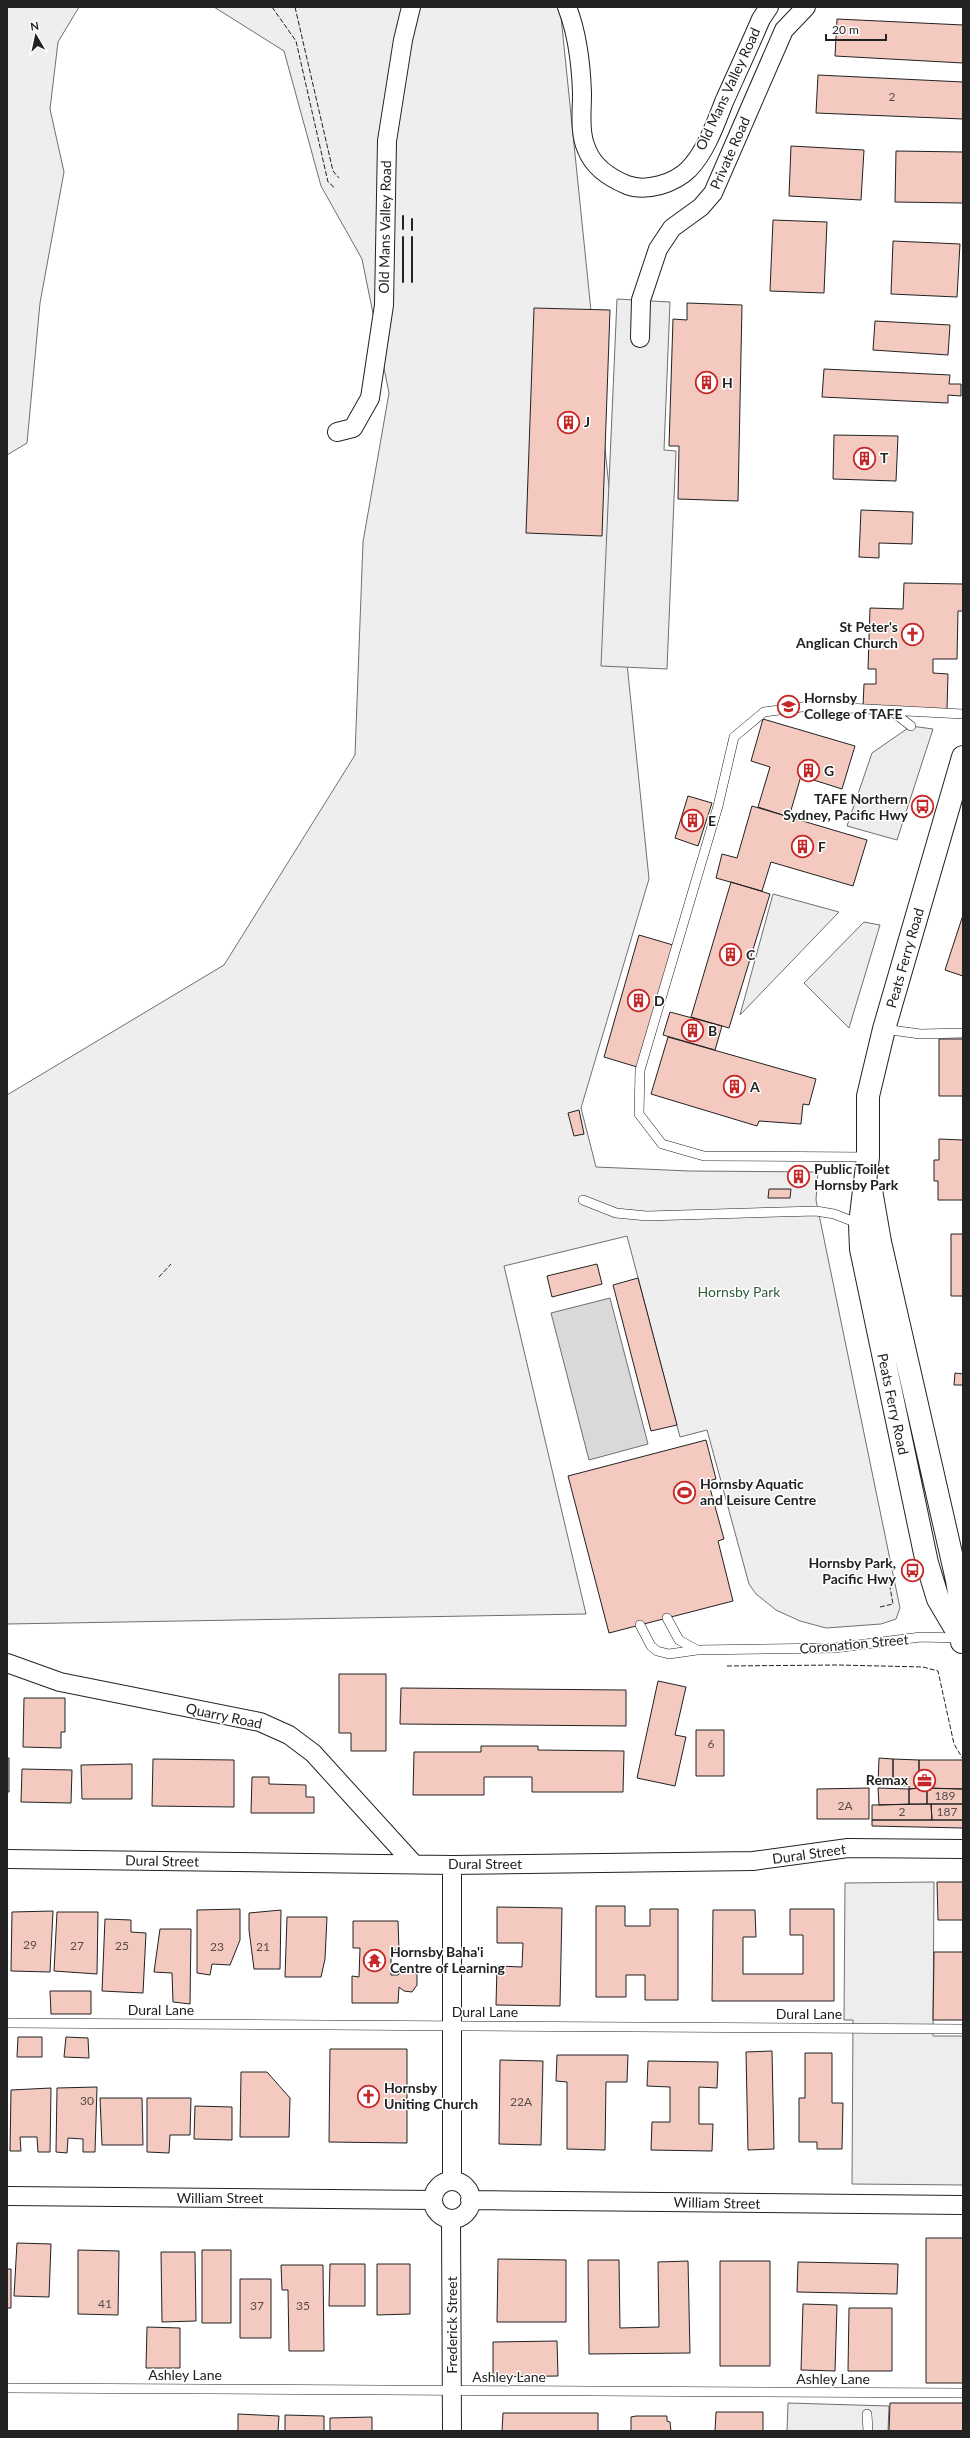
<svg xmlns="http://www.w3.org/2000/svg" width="970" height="2438" viewBox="0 0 970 2438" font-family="Lato,sans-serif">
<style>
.green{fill:#eee;stroke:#6f6f6f}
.parking{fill:#ededed;stroke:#6f6f6f}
.water{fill:#d9d9d9;stroke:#6f6f6f}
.building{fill:#f3c9c0;stroke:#222}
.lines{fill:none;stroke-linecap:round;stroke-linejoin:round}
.lane-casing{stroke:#222;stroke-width:10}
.street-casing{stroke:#222;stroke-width:20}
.secondary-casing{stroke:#222;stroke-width:24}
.lane{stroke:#fff;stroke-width:9}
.street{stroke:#fff;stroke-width:18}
.secondary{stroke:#fff;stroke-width:22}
.fence{stroke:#222;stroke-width:1;stroke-dasharray:5 2;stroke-linecap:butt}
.wall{stroke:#222;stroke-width:2}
.labels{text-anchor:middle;stroke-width:3;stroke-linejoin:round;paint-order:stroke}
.number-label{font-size:12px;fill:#564c4a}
.street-label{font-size:14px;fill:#222;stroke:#fff}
.poi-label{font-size:14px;font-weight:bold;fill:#222;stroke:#fff;text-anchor:start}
.park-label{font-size:14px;fill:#2f5e38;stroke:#fff}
</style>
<rect width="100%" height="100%" fill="#fff"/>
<!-- green -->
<path class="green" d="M7 7H79L58 42 50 109 64 172 40 303 27 443 7 455Z
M214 7H560L649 879 581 1108 596 1167 690 1171 818 1172 816 1200 900 1608 896 1619 881 1624 826 1628 800 1621 776 1610 756 1594 749 1584 707 1430 680 1437 627 1236 504 1266 586 1614 7 1624V1095L224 965 355 755 363 542 389 393 362 259 321 186 284 51Z
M773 894 839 912 740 1015Z
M864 922 880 925 849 1028 804 983Z"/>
<!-- parking -->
<path class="parking" d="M617 299 670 302 664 450 676 451 667 669 601 666Z
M911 726 933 729 897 840 847 826 872 753Z
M934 1882 933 2036H963V2185L852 2184 853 2020H844L845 1883Z
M788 2403 889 2406 888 2431H787Z"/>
<!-- water -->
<path class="water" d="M610 1298 648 1444 589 1460 551 1313Z"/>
<!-- building -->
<path class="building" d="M837 19 963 25V63L835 56Z
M818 75 963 82V119L816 113Z
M791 146 864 150 861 200 789 196Z
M896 151 963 152V203L895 202Z
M773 220 827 222 824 293 770 291Z
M893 241 960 244 957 297 891 294Z
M687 303 742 305 738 501 678 499 679 446H669L673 319 687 320Z
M534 308 610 310 602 536 526 533Z
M875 321 950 325 948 355 873 350Z
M824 369 950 375 949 384H961V396L948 395V403L822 397Z
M834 435 898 436 896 481 833 479Z
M861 510 913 512 912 544 879 543V558L859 557Z
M904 583 963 584V611H958L957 659H933V673L948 674 947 709 863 707 864 684H876V669H868L870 608 903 609Z
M763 719 855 746 842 789 801 776 789 817 758 807 770 767 751 761Z
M688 796 712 803 698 846 675 838Z
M752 806 867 840 853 886 771 862 762 891 716 878 722 854 737 858Z
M731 882 770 894 729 1028 691 1017Z
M963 915V976L945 970Z
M639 935 673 945 637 1067 604 1057Z
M670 1012 722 1026 715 1050 663 1035Z
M668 1037 816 1079 809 1105 803 1104 801 1124 759 1121 757 1126 651 1094Z
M939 1039H963V1096H939Z
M579 1110 584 1134 574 1136 568 1113Z
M939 1139 963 1140V1200H938V1181H934V1160H939Z
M790 1172 808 1173 807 1183 790 1182Z
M769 1189H791L790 1198H768Z
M951 1234H963V1296H951Z
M597 1264 602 1284 552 1297 547 1276Z
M638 1278 677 1425 651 1431 613 1285Z
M955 1373 963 1374V1385H954Z
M706 1440 716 1479 708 1481 724 1539 718 1541 733 1601 609 1633 568 1476Z
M339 1674H386V1751H351V1733H339Z
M658 1681 686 1687 675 1735 686 1737 675 1786 637 1778Z
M401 1688 626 1690V1726L400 1724Z
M24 1698H65V1732H61V1748L23 1747Z
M696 1730H724V1776H696Z
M481 1746H538V1750L624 1751 623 1792H532V1777H484V1795H413L414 1752H481Z
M7 1758H9V1792H7Z
M879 1758 893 1759V1785H878Z
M153 1759 234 1760V1807L152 1806Z
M893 1759 919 1760V1788L909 1789V1786L893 1785Z
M919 1760H963V1789L919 1788Z
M132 1764V1799H82L81 1765Z
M22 1769 72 1770 71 1803 21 1802Z
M252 1777H269V1784L306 1785V1797H314V1813H251Z
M869 1788V1819H817V1789Z
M878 1788 909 1789V1804L879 1805Z
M919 1788H927V1804H909V1789Z
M927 1788 963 1789V1804H927Z
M931 1804H963V1820H932Z
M931 1804 932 1820H872V1805Z
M872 1820H963V1828L872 1826Z
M937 1882H963V1920H938Z
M596 1906H625V1926H650V1909H678V2000H645V1975H626V1997H596Z
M497 1907 562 1908 560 2006 496 2005 497 1966 522 1967 523 1943H497Z
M240 1909V1940L230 1965 212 1964 210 1975 197 1973V1910Z
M790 1909H834V2001H712L713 1910H755L756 1937H743V1974H803V1935H790Z
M281 1910 280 1969H254L249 1930V1913Z
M53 1911 50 1972 11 1971 12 1912Z
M57 1912H98L97 1974 54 1971Z
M287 1917H327L325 1959 321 1977H285Z
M105 1919 131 1920V1932L146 1933 143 1993 102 1991Z
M353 1921H398L399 1950H391V1975H398L403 1970 411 1971 417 1974V1985L412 1992 404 1991 399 1987 398 2003H352V1976L359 1977 360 1948H353Z
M160 1929H191L190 2004 173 2002 172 1973 154 1972Z
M934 1952H963V2020H933Z
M50 1991H91V2014H51Z
M18 2037H42V2057H17Z
M66 2037 88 2038 89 2058 64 2057Z
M330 2049H407V2143L329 2142Z
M772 2051 774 2149 748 2150 746 2052Z
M805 2053H832V2103H843L842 2149H817V2142H799V2098H805Z
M557 2055H628L627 2082H606L605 2150 567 2149V2082L556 2081Z
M500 2060 543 2061 541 2145 499 2144Z
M648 2061 718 2062 717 2088 699 2087V2124H713L712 2151 651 2150 652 2122H670V2087L647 2086Z
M241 2072H267L290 2098 289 2137H240Z
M97 2087 95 2152H83V2139L68 2138 67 2153 56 2152 57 2088Z
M51 2088 50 2152H38L37 2137H20L21 2151H10L11 2090Z
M100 2098H142L143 2145H102Z
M147 2098H191L190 2135H170L169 2153 147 2152Z
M195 2106 232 2107V2140L194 2139Z
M926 2238H963V2383H926Z
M17 2243 51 2244 49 2297 14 2296Z
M78 2250 119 2251 118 2315 78 2314Z
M202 2250H231V2323H202Z
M161 2252H195L196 2321 162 2322Z
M498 2259 566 2260V2322H497Z
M588 2260H619L620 2328 659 2327 658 2262 688 2261 690 2353 589 2354Z
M720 2261H770V2366H720Z
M798 2262 898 2264 897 2294 797 2292Z
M330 2264H365V2306H329Z
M377 2264H410V2314L377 2315Z
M281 2265H323L324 2351H289L288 2290H282Z
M7 2269H11V2308H7Z
M240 2279H271V2338H240Z
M803 2304 837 2305 835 2371 801 2370Z
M849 2308H892V2371H848Z
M147 2327 180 2328V2368H146Z
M557 2341 558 2376 493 2377V2342Z
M890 2403H963V2431H889Z
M716 2412H763V2431H715Z
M503 2413H598V2431H502Z
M238 2414 279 2416 278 2431H238Z
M285 2415 324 2416V2431H285Z
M636 2416H667V2421L670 2422 671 2431H631V2417Z
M372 2417V2431H330V2418Z"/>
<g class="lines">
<defs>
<path id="lane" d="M893 712 911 726
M884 1029 920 1034 963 1033
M868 1157 704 1156 662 1144 639 1114 640 1070 718 806 734 737 764 712 809 706 963 714
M583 1200 616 1213 647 1216 816 1211 834 1214 860 1224
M667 1618 679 1640 697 1650
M640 1625 651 1646 657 1651 669 1654 697 1650 834 1648 921 1637 959 1638
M7 2023 963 2029
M7 2388 963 2393
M867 2414 868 2431"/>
<path id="street" d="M567 7C578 35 581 63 582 93 582 112 579 133 587 150 594 168 610 178 627 185 646 192 674 184 689 169 706 151 715 125 724 102 736 75 749 47 761 19L769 7
M640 338 641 300 658 249 672 228 701 207 713 193 784 30 806 7
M337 432 353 428 370 398 384 305 387 141 403 40 411 7
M7 1663 60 1682 260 1722 289 1735 313 1753 413 1863
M7 1859 452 1865 753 1861 848 1848 963 1849
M452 2181V1865
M433 2200a19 19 0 1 1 38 0a19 19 0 1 1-38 0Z
M7 2196 433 2200
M470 2200 963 2205
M451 2219 452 2431"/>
<path id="secondary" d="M871 1190 880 1242 957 1580 962 1611V1642
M961 1638 938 1599 927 1563 861 1249 860 1224 868 1157V1096L884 1029 963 757"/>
</defs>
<!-- lane casing -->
<use href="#lane" class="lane-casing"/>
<!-- street casing -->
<use href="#street" class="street-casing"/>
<!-- secondary casing -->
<use href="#secondary" class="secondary-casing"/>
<!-- lane -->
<use href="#lane" class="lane"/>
<!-- street -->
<use href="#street" class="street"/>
<!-- secondary -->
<use href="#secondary" class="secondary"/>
<!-- fence -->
<path class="fence" d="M272 7 296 41 328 182 335 188
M295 7 333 171 339 178
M159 1277 171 1264
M880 1607 893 1604 889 1582
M727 1666 838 1665 923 1667 938 1671 954 1744 963 1759"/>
<!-- wall -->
<path class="wall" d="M412 219V230
M403 229V216
M403 237V282
M412 237V282"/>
</g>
<!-- icons -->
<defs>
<symbol id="building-ring" viewBox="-11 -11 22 22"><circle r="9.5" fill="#fff" stroke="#c62828" stroke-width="1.5"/><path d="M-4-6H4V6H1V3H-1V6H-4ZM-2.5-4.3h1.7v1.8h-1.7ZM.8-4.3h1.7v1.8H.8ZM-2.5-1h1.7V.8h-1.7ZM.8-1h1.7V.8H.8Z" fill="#c62828"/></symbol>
<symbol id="church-ring" viewBox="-11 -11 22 22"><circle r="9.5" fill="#fff" stroke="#c62828" stroke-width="1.5"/><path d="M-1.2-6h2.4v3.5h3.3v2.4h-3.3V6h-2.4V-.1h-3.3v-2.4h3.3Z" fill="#c62828"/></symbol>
<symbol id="university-ring" viewBox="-11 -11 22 22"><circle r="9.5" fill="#fff" stroke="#c62828" stroke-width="1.5"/><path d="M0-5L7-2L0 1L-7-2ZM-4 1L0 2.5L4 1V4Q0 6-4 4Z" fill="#c62828"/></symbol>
<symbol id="bus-ring" viewBox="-11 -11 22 22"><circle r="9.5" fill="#fff" stroke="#c62828" stroke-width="1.5"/><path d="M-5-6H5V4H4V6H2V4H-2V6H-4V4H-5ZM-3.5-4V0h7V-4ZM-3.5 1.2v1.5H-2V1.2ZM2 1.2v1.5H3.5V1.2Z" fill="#c62828"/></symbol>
<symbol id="stadium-ring" viewBox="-11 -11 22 22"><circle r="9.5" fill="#fff" stroke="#c62828" stroke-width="1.5"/><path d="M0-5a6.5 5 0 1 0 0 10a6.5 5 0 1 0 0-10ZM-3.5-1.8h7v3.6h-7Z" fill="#c62828"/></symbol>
<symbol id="office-ring" viewBox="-11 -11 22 22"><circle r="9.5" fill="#fff" stroke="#c62828" stroke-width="1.5"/><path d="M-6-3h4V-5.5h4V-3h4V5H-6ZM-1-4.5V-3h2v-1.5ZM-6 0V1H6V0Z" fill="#c62828"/></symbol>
<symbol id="temple-ring" viewBox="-11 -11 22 22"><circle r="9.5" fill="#fff" stroke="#c62828" stroke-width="1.5"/><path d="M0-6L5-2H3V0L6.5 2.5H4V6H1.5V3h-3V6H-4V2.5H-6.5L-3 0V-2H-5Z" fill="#c62828"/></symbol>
</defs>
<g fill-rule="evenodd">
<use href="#building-ring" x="694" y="370" width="25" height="25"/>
<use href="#building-ring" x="556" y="410" width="25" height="25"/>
<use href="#building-ring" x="852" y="446" width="25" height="25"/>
<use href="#church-ring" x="900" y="622" width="25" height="25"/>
<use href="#university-ring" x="776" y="694" width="25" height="25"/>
<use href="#building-ring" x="796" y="758" width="25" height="25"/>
<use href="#bus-ring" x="910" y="794" width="25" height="25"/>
<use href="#building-ring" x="680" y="808" width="25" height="25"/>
<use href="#building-ring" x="790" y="834" width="25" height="25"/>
<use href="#building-ring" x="718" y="942" width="25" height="25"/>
<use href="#building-ring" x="626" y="988" width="25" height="25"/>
<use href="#building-ring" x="680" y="1018" width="25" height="25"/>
<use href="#building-ring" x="722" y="1074" width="25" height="25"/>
<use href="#building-ring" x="786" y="1164" width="25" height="25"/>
<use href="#stadium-ring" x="672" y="1480" width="25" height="25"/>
<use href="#bus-ring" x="900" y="1558" width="25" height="25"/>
<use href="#office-ring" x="912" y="1768" width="25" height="25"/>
<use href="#temple-ring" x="362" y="1948" width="25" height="25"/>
<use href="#church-ring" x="356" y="2084" width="25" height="25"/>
</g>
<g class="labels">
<!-- number labels -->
<g class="number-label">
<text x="892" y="101">2</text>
<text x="711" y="1748">6</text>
<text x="945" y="1800">189</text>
<text x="845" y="1810">2A</text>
<text x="902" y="1816">2</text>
<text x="947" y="1816">187</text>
<text x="30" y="1949">29</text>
<text x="77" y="1950">27</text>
<text x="122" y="1950">25</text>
<text x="217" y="1951">23</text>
<text x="263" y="1951">21</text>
<text x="87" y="2105">30</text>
<text x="521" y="2106">22A</text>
<text x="105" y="2308">41</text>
<text x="257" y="2310">37</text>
<text x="303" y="2310">35</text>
</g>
<!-- street labels -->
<g class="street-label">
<text transform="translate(728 89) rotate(-65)" y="5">Old Mans Valley Road</text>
<text transform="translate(730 153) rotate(-66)" y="5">Private Road</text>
<text transform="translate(385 227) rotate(-89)" y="5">Old Mans Valley Road</text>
<text transform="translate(905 958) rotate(-74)" y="5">Peats Ferry Road</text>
<text transform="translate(893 1404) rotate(78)" y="5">Peats Ferry Road</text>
<text transform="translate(854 1644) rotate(-5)" y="5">Coronation Street</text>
<text transform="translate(224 1716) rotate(12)" y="5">Quarry Road</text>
<text transform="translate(809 1854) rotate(-8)" y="5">Dural Street</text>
<text transform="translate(162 1861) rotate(1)" y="5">Dural Street</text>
<text x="485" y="1869">Dural Street</text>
<text x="161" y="2015">Dural Lane</text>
<text x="485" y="2017">Dural Lane</text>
<text x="809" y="2019">Dural Lane</text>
<text x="220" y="2203">William Street</text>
<text transform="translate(717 2203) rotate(1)" y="5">William Street</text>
<text transform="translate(452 2325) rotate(-90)" y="5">Frederick Street</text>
<text x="185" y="2380">Ashley Lane</text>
<text x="509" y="2382">Ashley Lane</text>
<text x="833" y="2384">Ashley Lane</text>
</g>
<!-- poi labels -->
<g class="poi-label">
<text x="722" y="388">H</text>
<text x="584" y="427">J</text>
<text x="880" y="463">T</text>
<text x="898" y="632" text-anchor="end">St Peter's<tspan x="898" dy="16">Anglican Church</tspan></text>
<text x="804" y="703">Hornsby<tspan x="804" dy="16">College of TAFE</tspan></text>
<text x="824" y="776">G</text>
<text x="908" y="804" text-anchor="end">TAFE Northern<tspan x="908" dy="16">Sydney, Pacific Hwy</tspan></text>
<text x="708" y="826">E</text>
<text x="818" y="852">F</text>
<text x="746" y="960">C</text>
<text x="654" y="1006">D</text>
<text x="708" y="1036">B</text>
<text x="750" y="1092">A</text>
<text x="814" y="1174">Public Toilet<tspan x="814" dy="16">Hornsby Park</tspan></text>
<text x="700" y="1489">Hornsby Aquatic<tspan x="700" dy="16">and Leisure Centre</tspan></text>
<text x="896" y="1568" text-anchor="end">Hornsby Park,<tspan x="896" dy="16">Pacific Hwy</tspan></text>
<text x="908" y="1785" text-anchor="end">Remax</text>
<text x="390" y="1957">Hornsby Baha'i<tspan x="390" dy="16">Centre of Learning</tspan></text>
<text x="384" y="2093">Hornsby<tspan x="384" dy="16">Uniting Church</tspan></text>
</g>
<!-- park labels -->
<g class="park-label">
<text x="739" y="1297">Hornsby Park</text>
</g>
</g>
<!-- border -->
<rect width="970" height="2438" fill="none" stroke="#222222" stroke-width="16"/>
<!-- north arrow -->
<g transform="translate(36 36) rotate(351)" stroke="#ffffff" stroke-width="3" paint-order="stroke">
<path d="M0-3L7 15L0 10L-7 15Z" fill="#222222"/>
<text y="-6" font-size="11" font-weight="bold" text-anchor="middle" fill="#222222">N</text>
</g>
<!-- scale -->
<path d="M826 34v6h60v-6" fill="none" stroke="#222222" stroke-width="2"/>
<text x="832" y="34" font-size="12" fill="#222222" stroke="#ffffff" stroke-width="3" paint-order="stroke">20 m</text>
</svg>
